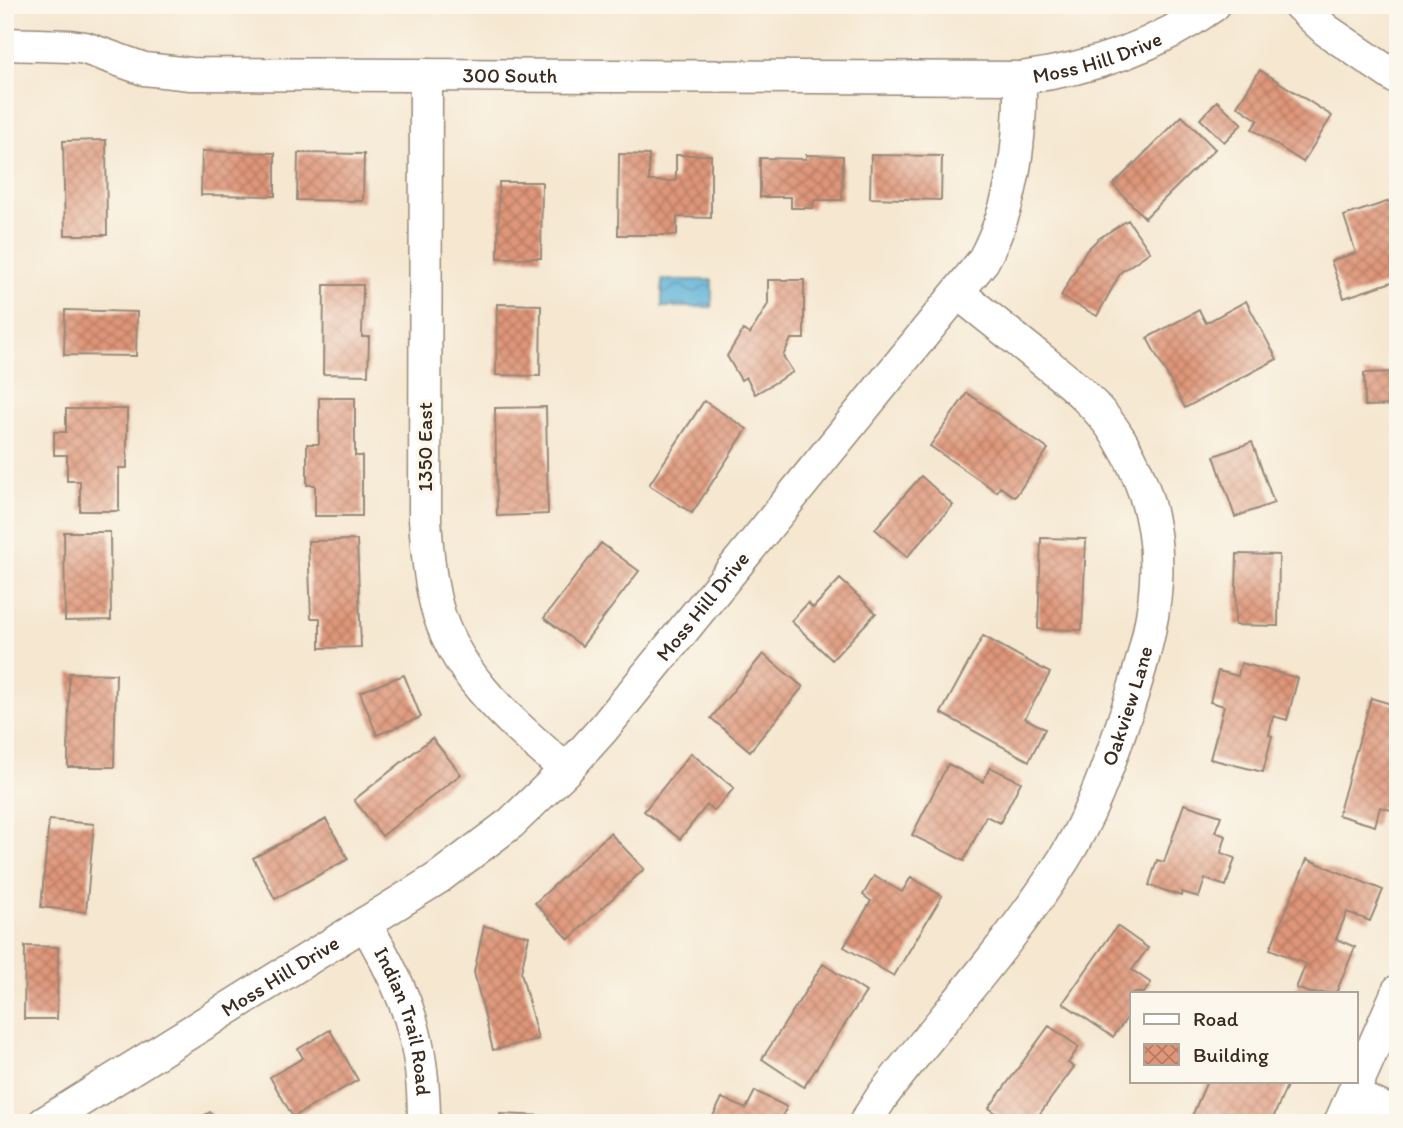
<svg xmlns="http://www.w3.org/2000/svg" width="1403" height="1128" viewBox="0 0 1403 1128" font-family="Itim,sans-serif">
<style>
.water{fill:url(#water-waves);stroke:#4a6e7a;stroke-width:2}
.building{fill:url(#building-cross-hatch)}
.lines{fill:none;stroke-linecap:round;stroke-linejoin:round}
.street-casing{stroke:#988877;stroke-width:35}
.street{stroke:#fff;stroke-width:32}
.labels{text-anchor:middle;stroke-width:7;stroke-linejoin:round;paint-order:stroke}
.street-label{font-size:21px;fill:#3b2a1e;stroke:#fbf7ec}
</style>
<defs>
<pattern id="water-waves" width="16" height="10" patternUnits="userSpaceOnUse" patternTransform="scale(1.75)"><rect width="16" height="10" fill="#5ab1d7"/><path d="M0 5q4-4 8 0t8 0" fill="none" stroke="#4c90ae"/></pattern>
<pattern id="building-cross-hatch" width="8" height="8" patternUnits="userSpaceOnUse" patternTransform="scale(1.75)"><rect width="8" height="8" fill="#df9679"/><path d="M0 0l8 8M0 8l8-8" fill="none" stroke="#b67b63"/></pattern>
</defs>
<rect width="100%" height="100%" fill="#fbf7ec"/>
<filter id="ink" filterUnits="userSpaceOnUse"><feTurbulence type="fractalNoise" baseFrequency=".0143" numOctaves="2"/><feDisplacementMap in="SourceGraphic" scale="14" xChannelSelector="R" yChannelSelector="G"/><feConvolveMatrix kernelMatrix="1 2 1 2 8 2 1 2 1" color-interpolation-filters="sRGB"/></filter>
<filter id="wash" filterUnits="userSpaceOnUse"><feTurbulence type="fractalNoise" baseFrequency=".00686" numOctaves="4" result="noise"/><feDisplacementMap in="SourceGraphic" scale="28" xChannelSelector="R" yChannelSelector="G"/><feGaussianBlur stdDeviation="1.57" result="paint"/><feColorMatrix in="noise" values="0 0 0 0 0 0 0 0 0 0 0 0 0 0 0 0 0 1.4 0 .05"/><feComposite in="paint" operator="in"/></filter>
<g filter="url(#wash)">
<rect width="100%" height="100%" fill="#f5e7d0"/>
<!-- water -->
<path class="water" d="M662 280H712V307H662Z"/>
<g id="blocks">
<!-- building -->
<path class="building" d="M1260 70 1332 116 1303 162 1252 129 1258 120 1237 106Z
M1217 101 1242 124 1224 142 1200 119Z
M1182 116 1215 149 1145 218 1113 185Z
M106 140 107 235H65L63 141Z
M202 151 275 153V196L201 195Z
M298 153 364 154 363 201 297 200Z
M619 154 649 155V181H676V155H711V218L677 217V235H618Z
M806 155 843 156 842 200H814L813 208H791V197H760V158L806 159Z
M871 155 942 156 941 200 870 198Z
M499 182H542L541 258H498Z
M1396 199 1398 205V280L1344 298 1331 261 1356 253 1344 216Z
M1128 220 1150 252 1121 272 1097 316 1061 296 1085 252 1098 239Z
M768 280H804V339H791L783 356 793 372 755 394 746 377 741 380 727 356 743 330 750 334 768 304Z
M324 285H363L362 337H369L368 375 323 374Z
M1246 301 1277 359 1185 408 1147 338 1199 310 1206 323Z
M497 304 541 305 540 376 496 375Z
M1394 309H1398V363H1395Z
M65 310 137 312 136 356 64 355Z
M1398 372V405L1365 406 1364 373Z
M967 393 1048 449 1015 497 1000 487 997 492 930 446Z
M319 398H355V456H362V516H315V485H307V444H319Z
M704 401 747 429 692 513 649 485Z
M546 407 548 514 497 516 495 408Z
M66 409H127V468H119V511H80V481H67V455H54V432H66Z
M1252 442 1274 503 1235 517 1214 456Z
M921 476 953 505 907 557 875 529Z
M64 532H110L111 620 65 621Z
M1041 538 1086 539 1082 630 1038 629Z
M357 540 361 647 320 648V618H311L308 541Z
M601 543 639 571 582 646 544 618Z
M1237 554 1279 555 1278 626 1235 625Z
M840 579 876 613 832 660 791 621 808 603 813 608Z
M983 636 1050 673 1025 718 1045 729 1029 761 941 713Z
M763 654 803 687 750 751 711 718Z
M1241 663 1298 678 1287 720 1273 716 1269 735 1272 736 1263 772 1210 759 1224 706 1210 702 1218 671 1238 676Z
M69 673 116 674 114 767H68Z
M404 675 421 717 377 735 360 692Z
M1371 698 1398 706V812L1380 807 1375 826 1338 815Z
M432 738 461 774 382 836 354 800Z
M691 753 734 788 714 811 707 805 680 839 644 811Z
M948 764 983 782 990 767 1021 782 1000 823 986 816 964 861 912 835Z
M1184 804 1221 816 1215 832 1226 836 1221 853 1235 858 1226 886 1205 879 1199 897 1182 892 1181 896 1149 885 1157 860 1164 862Z
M326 819 348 859 275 899 253 858Z
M49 820 94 824 86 912 41 907Z
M610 833 644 869 569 939 535 903Z
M1307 859 1383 890 1370 921 1347 912 1336 939 1355 947 1336 993H1310L1296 988 1306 964 1270 949Z
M874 876 902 892 911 877 942 896 894 976 844 947 871 901 863 895Z
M484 926 529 936 521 972 538 1039 493 1050 474 972Z
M1117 926 1148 948 1132 970 1151 983 1144 993H1132V1011L1113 1037 1063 1003Z
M25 946 58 947 57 1019H24Z
M823 964 866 992 804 1087 762 1059Z
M1049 1026 1079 1047 1068 1063 1074 1067 1033 1123H1010L989 1108Z
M330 1030 358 1080 293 1117 270 1077 303 1058 298 1049Z
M1207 1081H1289L1271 1123H1189Z
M755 1091 787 1107 779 1123H716L711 1120 722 1098 746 1109Z
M210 1112 216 1123H190Z
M500 1114 546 1116 545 1123H499Z"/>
</g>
</g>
<g filter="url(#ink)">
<use href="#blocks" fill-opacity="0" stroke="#988877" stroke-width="2"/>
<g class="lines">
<defs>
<g id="street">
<path d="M1299 5 1326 30 1398 79"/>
<path id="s1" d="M5 44 70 46 85 48 144 69 191 74 1020 78C1091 69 1156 47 1214 5"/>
<path d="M426 75 425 519C427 547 429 576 436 604 454 676 513 723 566 770"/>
<path id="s2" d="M365 923C407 995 424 1038 424 1123"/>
<path d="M1353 1095 1398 1115"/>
<path id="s3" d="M44 1123 438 878 511 823 566 770 603 729 983 261C1014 204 1021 142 1020 78"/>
<path id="s4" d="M865 1123 883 1095C943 1017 1011 943 1064 859 1089 819 1106 774 1121 728 1156 626 1180 537 1119 438 1098 404 1067 380 1037 356 1011 335 984 314 958 293"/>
<path d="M1340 1123 1398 991"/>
</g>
</defs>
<!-- street casing -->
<use href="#street" class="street-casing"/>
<!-- street -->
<use href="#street" class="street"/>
</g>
</g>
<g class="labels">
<!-- street labels -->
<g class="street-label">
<text dy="7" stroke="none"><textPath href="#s1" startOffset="1099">Moss Hill Drive</textPath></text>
<text dy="7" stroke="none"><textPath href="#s1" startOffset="509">300 South</textPath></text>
<text transform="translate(425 447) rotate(-90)" y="7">1350 East</text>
<text dy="7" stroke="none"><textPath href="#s3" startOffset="845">Moss Hill Drive</textPath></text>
<text dy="7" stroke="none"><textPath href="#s4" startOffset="497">Oakview Lane</textPath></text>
<text dy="7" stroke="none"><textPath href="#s3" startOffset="278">Moss Hill Drive</textPath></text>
<text dy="7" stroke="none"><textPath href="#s2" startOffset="107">Indian Trail Road</textPath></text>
</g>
</g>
<!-- margin -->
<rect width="1403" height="1128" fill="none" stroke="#fbf7ec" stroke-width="28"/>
<!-- legend -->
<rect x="1130" y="992" width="228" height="91" fill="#fbf7ec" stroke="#aea59a" stroke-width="2"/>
<rect x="1144" y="1014" width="35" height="10" fill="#ffffff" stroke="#aea59a" stroke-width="2"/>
<text x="1193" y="1026" font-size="21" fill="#3b2a1e">Road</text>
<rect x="1144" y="1044" width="35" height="21" fill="url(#building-cross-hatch)" stroke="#aea59a" stroke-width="2"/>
<text x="1193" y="1062" font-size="21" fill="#3b2a1e">Building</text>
</svg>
